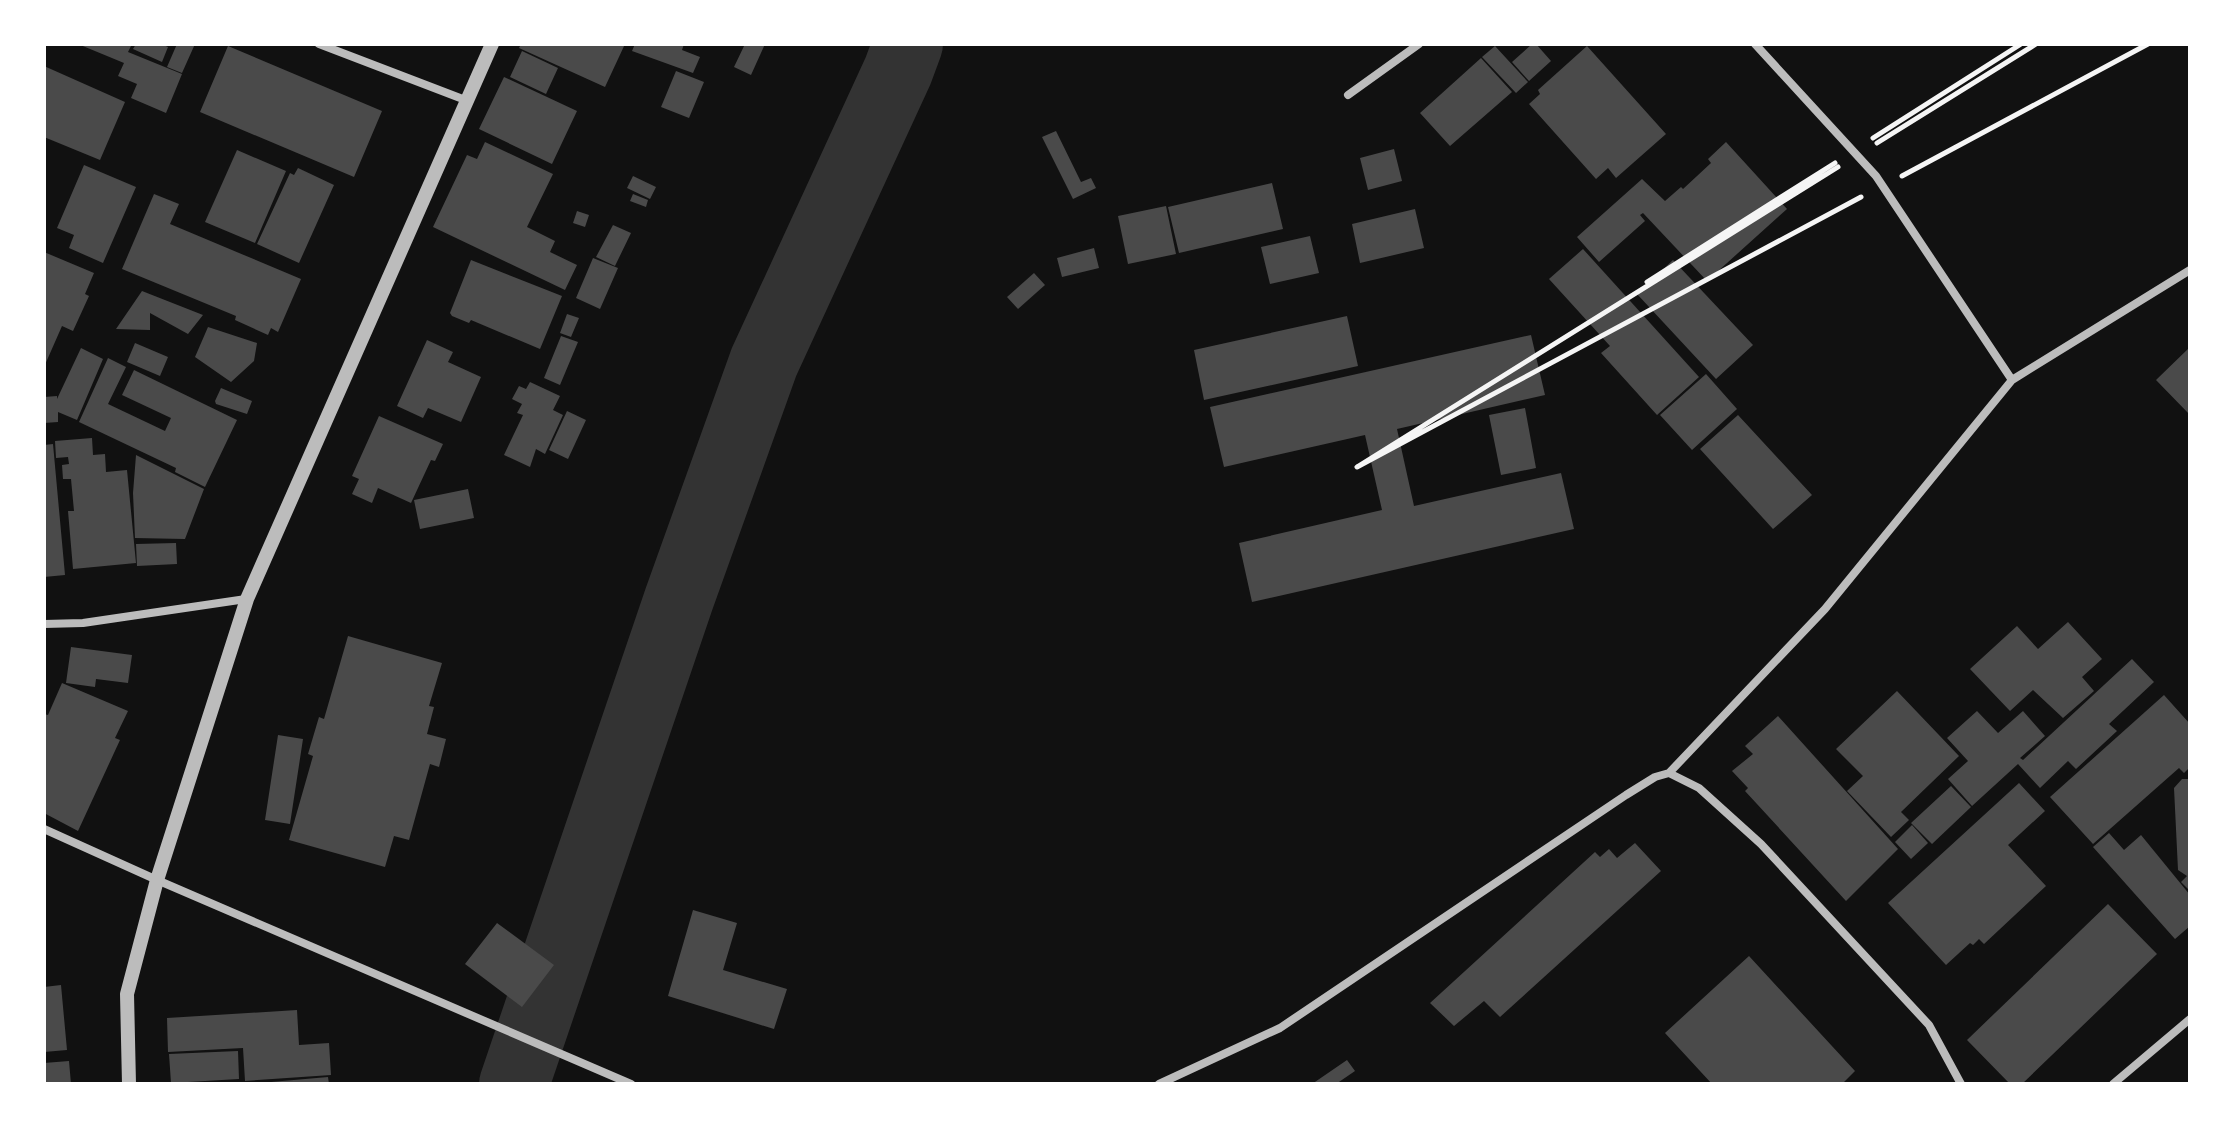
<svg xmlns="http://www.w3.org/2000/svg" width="2234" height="1128" viewBox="0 0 2234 1128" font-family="'Golos Text',sans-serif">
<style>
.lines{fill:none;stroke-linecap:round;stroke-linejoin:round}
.river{stroke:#333;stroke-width:70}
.building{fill:#4a4a4a}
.path{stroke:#f5f5f5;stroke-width:5}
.minor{stroke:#bcbcbc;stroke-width:8}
.tertiary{stroke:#bcbcbc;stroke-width:14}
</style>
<rect width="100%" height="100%" fill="#111"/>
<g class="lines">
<!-- river -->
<path class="river" d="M514 1084 679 599 764 362 898 71 908 44"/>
</g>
<!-- building -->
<path class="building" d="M78 44H132L128 52 182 74 166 113 131 98 137 84 118 76 124 63Z
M136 44H161L168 47 162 62 133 49Z
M177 44H195L182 73 167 67Z
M521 44H625L605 87 519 48Z
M635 44H684L682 50 700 57 693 73 632 51Z
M745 44H765L751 75 734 67Z
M1532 44H1536L1551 61 1529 81 1512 62Z
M228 46 382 111 354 177 200 112Z
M1495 46 1528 82 1516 93 1482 57Z
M1587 46 1666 134 1616 178 1608 168 1596 179 1529 104 1540 94 1538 90Z
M522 51 558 68 546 94 510 77Z
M1481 58 1512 92 1450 146 1420 113Z
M44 66 125 102 100 160 44 137Z
M676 71 704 82 689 118 661 107Z
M504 77 577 111 552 164 479 129Z
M1056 131 1081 182 1091 178 1096 188 1073 199 1042 137Z
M485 142 553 174 527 227 555 241 550 252 577 265 565 290 433 227 467 155 477 159Z
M1726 142 1787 209 1707 281 1643 213 1640 215 1645 221 1599 262 1577 237 1642 179 1665 201 1681 187 1683 189 1711 163 1708 159Z
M1394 149 1402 181 1368 190 1360 158Z
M237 150 286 171 255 243 205 222Z
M84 165 136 187 103 263 69 248 74 235 57 228Z
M298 168 334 185 299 263 257 244 290 173 294 175Z
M633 176 656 187 650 199 627 188Z
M1272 183 1283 229 1179 253 1168 207Z
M154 194 179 204 170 224 301 279 278 332 271 328 268 335 235 320 236 316 122 269Z
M633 194 648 200 646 207 630 201Z
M1166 206 1176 254 1128 264 1118 216Z
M1415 209 1424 248 1360 263 1352 224Z
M577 211 589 215 585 227 573 223Z
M613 225 631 233 615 266 596 257Z
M1310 236 1319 273 1270 284 1261 247Z
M1094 248 1099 268 1062 277 1057 258Z
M1583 249 1699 377 1657 415 1601 353 1610 346 1549 279Z
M44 252 94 273 85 294 89 296 73 331 62 326 44 367Z
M593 258 618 268 600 309 576 298Z
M471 260 562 296 540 349 471 320 469 323 452 316 450 313Z
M1673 260 1753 345 1716 379 1637 294Z
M1034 273 1045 285 1018 309 1007 297Z
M142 291 203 315 188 334 150 313V330L116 329Z
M567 314 579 318 571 337 560 333Z
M1347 316 1358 366 1204 400 1194 350Z
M208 327 257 343 254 361 231 382 195 357Z
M1531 335 1545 395 1397 429 1414 506 1561 473 1574 529 1252 602 1239 543 1382 510 1365 435 1224 467 1210 407Z
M561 336 578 342 560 385 544 378Z
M427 340 453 352 448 362 481 377 461 422 428 408 423 418 397 406Z
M135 343 168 357 160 376 127 362Z
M2190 347V415L2156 380Z
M81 348 103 359 77 420 58 412V422L44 423V397L57 396V399Z
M108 358 126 367 108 404 165 431 171 418 122 395 134 370 237 420 205 487 175 472 176 468 79 422Z
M1706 374 1737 409 1692 450 1660 415Z
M530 382 560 396 553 410 563 415 545 454 536 449 530 467 504 455 523 415 517 413 522 404 512 399 519 386 526 389Z
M221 388 252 401 247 414 216 404 215 401Z
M1525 408 1536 468 1501 475 1489 415Z
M567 411 586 420 568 459 549 450Z
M1738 415 1812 495 1773 529 1700 449Z
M379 416 443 444 435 461 431 460 411 503 378 488 372 503 352 494 359 479 352 476Z
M92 438 93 455 105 454 106 472 127 470 136 563 73 569 68 511H74L71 479H63L62 465 69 464 68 457 56 458 55 441Z
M53 444 65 575 44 577V445Z
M136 455 204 489 185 539 135 538 133 493Z
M468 489 474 518 420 529 414 500Z
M176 543 177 564 137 566 136 544Z
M2068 622 2102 659 2082 677 2094 691 2063 718 2033 690 2010 711 1970 669 2017 626 2038 649Z
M348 636 442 663 429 706 434 707 427 734 446 739 439 767 430 764 409 840 394 836 385 867 289 840 313 756 308 754 319 717 324 719Z
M71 647 132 655 128 683 96 679 95 687 66 683Z
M2132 659 2154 682 2109 724 2117 731 2076 769 2068 761 2040 788 2018 764 1972 806 1948 779 1968 761 1947 738 1977 711 1998 733 2023 711 2045 736 2020 758 2023 760Z
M62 683 128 711 115 738 120 740 78 831 44 813V714L48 715Z
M1897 691 1959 756 1901 812 1909 820 1891 837 1847 791 1863 776 1836 749Z
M2164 695 2190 724V767L2184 773 2179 768 2093 844 2050 797Z
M1778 716 1898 849 1846 901 1745 791 1748 788 1732 771 1753 754 1745 746Z
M278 735 303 739 290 824 265 820Z
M2182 779H2190V891L2181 882 2187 876 2178 870 2174 788Z
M2019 783 2045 811 2008 845 2046 886 1984 944 1979 939 1973 945 1970 943 1946 965 1888 903Z
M1951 786 1971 807 1932 844 1911 823Z
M1912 825 1928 843 1911 859 1895 842Z
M2109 833 2124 850 2141 835 2190 895V926L2175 939 2093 847Z
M1635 843 1661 871 1500 1017 1484 1001 1454 1026 1430 1003 1595 852 1600 857 1609 849 1617 858Z
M2108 904 2157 954 2022 1084H2010L1967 1040Z
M693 910 737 923 723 970 787 989 774 1029 668 996Z
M497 923 554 965 522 1007 465 964Z
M1749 956 1855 1071 1842 1084H1712L1665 1033Z
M61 985 67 1050 44 1052V987Z
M297 1010 299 1045 329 1043 331 1075 245 1081 243 1048 168 1052 167 1018Z
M238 1051 239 1079 171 1083 169 1054Z
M1347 1060 1355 1071 1336 1084H1312Z
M69 1061 71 1084H44V1063Z
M328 1077 329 1084H271V1082Z"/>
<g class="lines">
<!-- path -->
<path class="path" d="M1873 138 2021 44
M1877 143 2036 44
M1838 167 1357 467 1861 197
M1902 176 2148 44
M1647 282 1835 163"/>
<!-- minor -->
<path class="minor" d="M319 44 468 101
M1755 44 1876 176 2012 380
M1348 95 1419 44
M44 624 83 623 246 599
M1669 773 1825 609 2012 380 2190 270
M44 829 157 880 631 1084
M1159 1084 1280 1028 1626 795 1655 777 1669 773 1699 788 1761 844 1929 1025 1961 1084
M2113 1084 2190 1019"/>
<!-- tertiary -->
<path class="tertiary" d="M129 1084 127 994 157 880 247 599 492 44"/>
</g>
<!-- border -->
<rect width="2234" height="1128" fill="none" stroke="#ffffff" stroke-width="92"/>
</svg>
